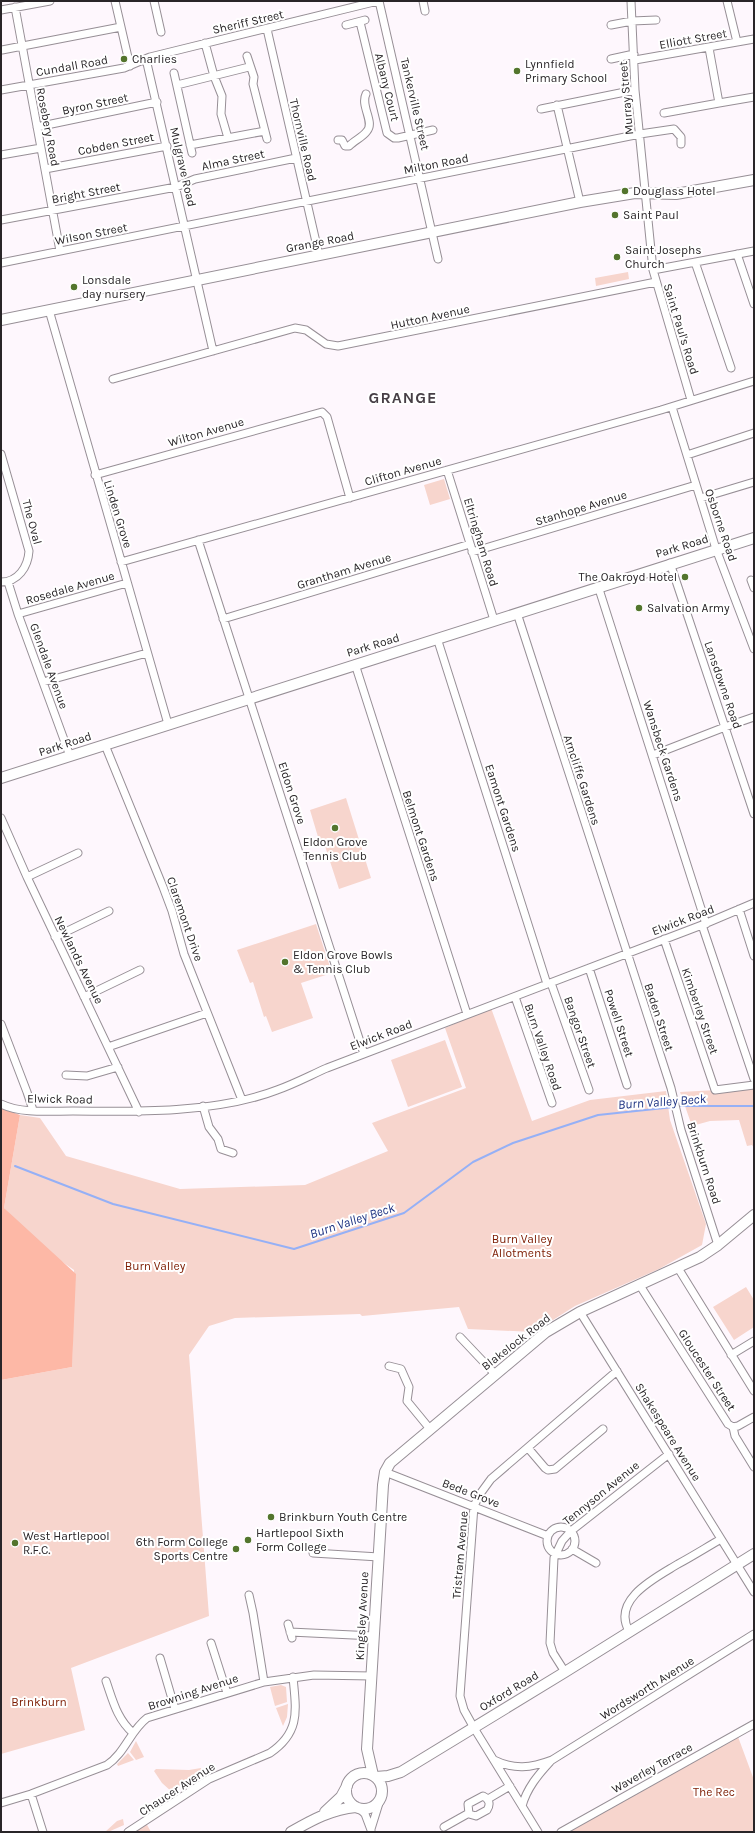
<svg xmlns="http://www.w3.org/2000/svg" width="755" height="1833" viewBox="0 0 755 1833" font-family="Karla,sans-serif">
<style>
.green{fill:#f7d5cd}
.forest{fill:#fdb8a6}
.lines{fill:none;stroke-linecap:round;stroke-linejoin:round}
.stream{stroke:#95b0f6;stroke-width:2}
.street-casing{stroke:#978f96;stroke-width:9}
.secondary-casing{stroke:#978f96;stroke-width:12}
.street{stroke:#fff;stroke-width:7}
.secondary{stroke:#fff;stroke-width:10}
.poi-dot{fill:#53752d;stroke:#fff;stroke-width:1.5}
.labels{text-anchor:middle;stroke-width:4;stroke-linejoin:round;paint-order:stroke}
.street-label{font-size:12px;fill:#292528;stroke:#fff}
.poi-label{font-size:12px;fill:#292528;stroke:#fff;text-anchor:start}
.park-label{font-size:12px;fill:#7c1b00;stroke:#fff}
.water-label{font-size:13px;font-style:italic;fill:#1e3382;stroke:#fff}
.district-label{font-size:16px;font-weight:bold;letter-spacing:1px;fill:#473f46;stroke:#fff}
</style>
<rect width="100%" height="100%" fill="#fef7fd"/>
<!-- green -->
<path class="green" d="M628 272 629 279 596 286 595 278Z
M444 479 450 499 430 505 424 485Z
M346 798 371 878 339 889 325 846 321 847 310 810Z
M316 924 332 973 301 983 313 1018 272 1032 266 1016 264 1017 253 982 250 983 237 950Z
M491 1008 532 1121 590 1100 666 1091 670 1120 706 1224 702 1245 659 1269 575 1306 534 1332 468 1329 459 1307 362 1316 360 1314 235 1318 209 1326 189 1355 209 1616 71 1668 85 1730 1 1754V1380L72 1367 74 1270 38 1245 4 1208 20 1115 40 1118 66 1156 180 1189 305 1185 388 1151 372 1123 466 1088 445 1028Z
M445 1040 462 1087 408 1107 391 1060Z
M754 1088V1148L752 1145 747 1146 739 1120 710 1121 692 1126 680 1092Z
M746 1287 754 1300V1327L734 1340 713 1307Z
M281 1685 286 1687 287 1702 275 1706 270 1687Z
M288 1704 287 1717 283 1726 276 1708Z
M737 1734 754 1780V1832H568Z
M136 1741 144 1757 136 1760 130 1752Z
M128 1753 134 1760 118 1766 117 1764Z
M201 1768 202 1774C193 1779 177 1785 172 1792L162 1783 154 1771 156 1769 189 1770Z
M123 1819 124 1825 108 1832H105L117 1821Z
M146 1823 151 1832H130Z"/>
<!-- forest -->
<path class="forest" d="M1 1108 20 1115 4 1208 76 1274 72 1367 1 1380Z"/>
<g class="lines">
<!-- stream -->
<path class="stream" d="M678 1106H754
M15 1166 113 1204 294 1249 404 1213 473 1162 513 1143 598 1115 674 1107"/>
<defs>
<path id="street" d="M115 1 130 66
M154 1 161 32
M379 1 438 259
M423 1 425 11
M631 1 635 90 653 270 691 400
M727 1 737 42
M15 7 60 251
M1 10 50 1
M360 22 387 133 394 138H398L433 130
M346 25 365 20
M611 25 632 21 656 20
M267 29 319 255
M205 43 214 76 222 96 221 114 228 138
M709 48 719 103 754 97
M2 50 121 27
M247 56 254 77 253 84 267 139
M146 59 213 351
M611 59 634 54
M635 60 754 39
M174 73 192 153
M177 85 249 67
M1 90 124 68 150 57 378 1
M557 105 580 202
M541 109 635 90
M664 113 719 103
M37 127 157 102
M338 140H342L345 146H349C355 140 363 137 367 131 375 122 360 106 366 94
M190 145 265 131
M1 155 41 148
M45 169 167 146
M1 220 176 187 195 179 296 158
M737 254 754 304
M695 262 731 368
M1 263 640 134 674 129 681 137V144
M653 270 754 251
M49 310 168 724
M113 379 295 328 306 330 326 344 338 346 656 282
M672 407 716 549 754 649
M1 454 29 551C28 567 18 582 1 582
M687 455 754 433
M447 470 494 620
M95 475 322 412 327 417 350 498
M701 498 754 482
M198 540 364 1054
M472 552 696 485
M121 562 661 410 754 381
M670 563 754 814
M751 580 754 588
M8 582 18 614 70 756
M598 586 706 924
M517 613 671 1088 681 1130 718 1245
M18 614 127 583
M223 619 470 544
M437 638 547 984
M355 664 467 1014
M43 682 147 653
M105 745 163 887 172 911 184 954 242 1100
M653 755 725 727 754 717
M1 818 27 877 139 1112
M27 877 78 853
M739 909 754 956
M702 925 754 1079
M55 937 109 911
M664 939 715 1090 754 1085
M589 968 627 1085
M551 983 589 1090
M84 997 140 970
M515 997 552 1103
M1 1024 27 1092 33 1110
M108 1047 207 1013
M66 1075 87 1076 118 1067
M1 1104C22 1114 50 1111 73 1111 136 1112 218 1113 277 1090 294 1084 311 1075 327 1068L702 925 754 903
M203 1106 209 1127 218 1139 221 1149 233 1153
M678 1268 754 1391
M639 1284 728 1424 733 1427 735 1436 754 1467
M580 1312 754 1592
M460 1337 495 1374
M731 1355 754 1341
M389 1366 401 1369 409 1387 407 1401 430 1429
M733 1427 738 1426 754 1417
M528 1448 545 1468 548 1470 555 1469 603 1429
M385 1472 548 1536
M547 1541a14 14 0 1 1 28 0a14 14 0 1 1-28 0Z
M572 1549 596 1563
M313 1553 379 1557
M249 1595 253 1613 264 1682
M288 1624 292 1638
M629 1631C611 1599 657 1577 678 1564 693 1556 707 1547 721 1539
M290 1632 374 1636
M211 1643 227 1693
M160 1658 175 1709
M565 1672 553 1653 550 1643 554 1558 562 1541 571 1531 669 1454
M106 1681C113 1701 117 1719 133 1733
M494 1760C514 1770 531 1768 552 1760L754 1634
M31 1794 43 1832
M483 1796C489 1799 491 1804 487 1810L476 1816 469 1814 468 1804Z
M488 1799 510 1786
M1 1803 31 1794 107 1765C125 1753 130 1731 147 1718L264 1682 314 1675 372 1676
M522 1806C527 1788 538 1775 550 1762
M359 1808 365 1814 371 1830
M444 1827 469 1813
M371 1829 380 1800
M128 1832 209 1779 270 1753C301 1732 296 1710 293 1677
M538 1832 474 1728 464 1710 460 1696 474 1506 480 1494 491 1479 617 1371
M561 1832 754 1724"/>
<path id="secondary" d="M1 320 580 202 635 193 676 194 754 180
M1 778 754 538
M346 1791a18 18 0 1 1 36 0a18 18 0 1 1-36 0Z
M373 1775 367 1749 383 1485 385 1472 390 1463 546 1332 580 1312 700 1257 718 1245 754 1215
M376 1777 388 1776 401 1772 565 1672 754 1554
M325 1812 341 1797 347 1786
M291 1832C312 1820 332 1809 356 1807"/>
</defs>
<!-- street casing -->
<use href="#street" class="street-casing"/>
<!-- secondary casing -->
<use href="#secondary" class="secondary-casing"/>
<!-- street -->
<use href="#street" class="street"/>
<!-- secondary -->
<use href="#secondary" class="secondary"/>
</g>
<!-- markers -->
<g class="poi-dot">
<circle cx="124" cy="59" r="4"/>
<circle cx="517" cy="71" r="4"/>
<circle cx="625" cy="191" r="4"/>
<circle cx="615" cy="215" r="4"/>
<circle cx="617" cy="257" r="4"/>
<circle cx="74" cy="287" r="4"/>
<circle cx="685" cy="577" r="4"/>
<circle cx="639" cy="608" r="4"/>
<circle cx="335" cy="828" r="4"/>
<circle cx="285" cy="962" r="4"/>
<circle cx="271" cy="1517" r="4"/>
<circle cx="248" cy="1540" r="4"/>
<circle cx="15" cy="1543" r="4"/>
<circle cx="236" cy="1549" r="4"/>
</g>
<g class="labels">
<!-- street labels -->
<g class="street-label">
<text transform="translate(248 22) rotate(-13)" y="4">Sheriff Street</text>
<text transform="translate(693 39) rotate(-10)" y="4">Elliott Street</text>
<text transform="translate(72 66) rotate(-10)" y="4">Cundall Road</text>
<text transform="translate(387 87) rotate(76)" y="4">Albany Court</text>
<text transform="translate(626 98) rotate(-95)" y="4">Murray Street</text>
<text transform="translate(95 104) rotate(-12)" y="4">Byron Street</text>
<text transform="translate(415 104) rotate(77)" y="4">Tankerville Street</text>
<text transform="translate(48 127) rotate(79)" y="4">Rosebery Road</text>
<text transform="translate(303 140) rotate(77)" y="4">Thornville Road</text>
<text transform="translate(116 144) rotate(-11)" y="4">Cobden Street</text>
<text transform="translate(233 160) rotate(-12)" y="4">Alma Street</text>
<text transform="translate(436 164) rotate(-11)" y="4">Milton Road</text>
<text transform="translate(183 167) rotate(77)" y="4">Mulgrave Road</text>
<text transform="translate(86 193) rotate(-11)" y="4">Bright Street</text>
<text transform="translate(91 234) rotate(-11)" y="4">Wilson Street</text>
<text transform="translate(320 242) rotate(-11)" y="4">Grange Road</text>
<text transform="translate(430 317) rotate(-12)" y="4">Hutton Avenue</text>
<text transform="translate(681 329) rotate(73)" y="4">Saint Paul's Road</text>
<text transform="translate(206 432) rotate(-16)" y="4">Wilton Avenue</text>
<text transform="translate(403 471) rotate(-16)" y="4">Clifton Avenue</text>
<text transform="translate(581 508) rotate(-17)" y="4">Stanhope Avenue</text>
<text transform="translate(118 514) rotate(73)" y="4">Linden Grove</text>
<text transform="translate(32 522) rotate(75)" y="4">The Oval</text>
<text transform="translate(721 525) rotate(71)" y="4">Osborne Road</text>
<text transform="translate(481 542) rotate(73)" y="4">Eltringham Road</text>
<text transform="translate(682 546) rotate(-17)" y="4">Park Road</text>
<text transform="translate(344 571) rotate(-17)" y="4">Grantham Avenue</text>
<text transform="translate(70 588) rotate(-16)" y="4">Rosedale Avenue</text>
<text transform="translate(373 645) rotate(-17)" y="4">Park Road</text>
<text transform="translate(49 666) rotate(70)" y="4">Glendale Avenue</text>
<text transform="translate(723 685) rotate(71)" y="4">Lansdowne Road</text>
<text transform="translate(65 744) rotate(-18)" y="4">Park Road</text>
<text transform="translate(663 751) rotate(72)" y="4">Wansbeck Gardens</text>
<text transform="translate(582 780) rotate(72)" y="4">Arncliffe Gardens</text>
<text transform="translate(292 793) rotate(72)" y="4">Eldon Grove</text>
<text transform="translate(503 808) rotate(72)" y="4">Eamont Gardens</text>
<text transform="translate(421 836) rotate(72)" y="4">Belmont Gardens</text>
<text transform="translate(185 919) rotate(71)" y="4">Claremont Drive</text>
<text transform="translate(683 920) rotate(-21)" y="4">Elwick Road</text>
<text transform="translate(79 960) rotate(64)" y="4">Newlands Avenue</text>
<text transform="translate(700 1011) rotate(71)" y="4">Kimberley Street</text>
<text transform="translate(659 1017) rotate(72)" y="4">Baden Street</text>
<text transform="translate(619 1023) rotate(72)" y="4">Powell Street</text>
<text transform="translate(580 1032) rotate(71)" y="4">Bangor Street</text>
<text transform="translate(381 1035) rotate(-21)" y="4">Elwick Road</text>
<text transform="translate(543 1047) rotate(71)" y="4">Burn Valley Road</text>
<text transform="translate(60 1099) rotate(1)" y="4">Elwick Road</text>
<text transform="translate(704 1163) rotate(72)" y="4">Brinkburn Road</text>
<text transform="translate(516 1342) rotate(-38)" y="4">Blakelock Road</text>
<text transform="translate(707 1370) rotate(57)" y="4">Gloucester Street</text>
<text transform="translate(668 1432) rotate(58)" y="4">Shakespeare Avenue</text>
<text transform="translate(471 1493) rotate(21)" y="4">Bede Grove</text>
<text transform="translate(601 1493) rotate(-39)" y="4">Tennyson Avenue</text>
<text transform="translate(460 1555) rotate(-85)" y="4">Tristram Avenue</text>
<text transform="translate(362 1616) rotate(-87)" y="4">Kingsley Avenue</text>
<text transform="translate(647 1688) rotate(-32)" y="4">Wordsworth Avenue</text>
<text transform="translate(509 1691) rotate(-31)" y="4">Oxford Road</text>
<text transform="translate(193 1692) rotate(-18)" y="4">Browning Avenue</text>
<text transform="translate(652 1768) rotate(-29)" y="4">Waverley Terrace</text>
<text transform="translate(177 1789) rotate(-33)" y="4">Chaucer Avenue</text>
</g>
<!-- poi labels -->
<g class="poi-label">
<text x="132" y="63">Charlies</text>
<text x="525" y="68">Lynnfield<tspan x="525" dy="14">Primary School</tspan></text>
<text x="633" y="195">Douglass Hotel</text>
<text x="623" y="219">Saint Paul</text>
<text x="625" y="254">Saint Josephs<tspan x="625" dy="14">Church</tspan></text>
<text x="82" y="284">Lonsdale<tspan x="82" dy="14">day nursery</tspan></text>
<text x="677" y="581" text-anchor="end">The Oakroyd Hotel</text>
<text x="647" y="612">Salvation Army</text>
<text x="335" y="846" text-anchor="middle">Eldon Grove<tspan x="335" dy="14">Tennis Club</tspan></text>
<text x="293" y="959">Eldon Grove Bowls<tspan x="293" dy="14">&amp; Tennis Club</tspan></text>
<text x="279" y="1521">Brinkburn Youth Centre</text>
<text x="256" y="1537">Hartlepool Sixth<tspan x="256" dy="14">Form College</tspan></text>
<text x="23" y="1540">West Hartlepool<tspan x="23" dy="14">R.F.C.</tspan></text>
<text x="228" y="1546" text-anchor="end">6th Form College<tspan x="228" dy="14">Sports Centre</tspan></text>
</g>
<!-- park labels -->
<g class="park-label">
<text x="522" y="1243">Burn Valley<tspan x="522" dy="14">Allotments</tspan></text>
<text x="155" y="1270">Burn Valley</text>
<text x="39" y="1706">Brinkburn</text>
<text x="714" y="1796">The Rec</text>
</g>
<!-- water labels -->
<g class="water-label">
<text transform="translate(662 1101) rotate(-4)" y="5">Burn Valley Beck</text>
<text transform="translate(352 1220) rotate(-18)" y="5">Burn Valley Beck</text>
</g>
<!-- district labels -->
<g class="district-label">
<text x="403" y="403">GRANGE</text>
</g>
</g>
<!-- border -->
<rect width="755" height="1833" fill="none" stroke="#292528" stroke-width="4"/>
</svg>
